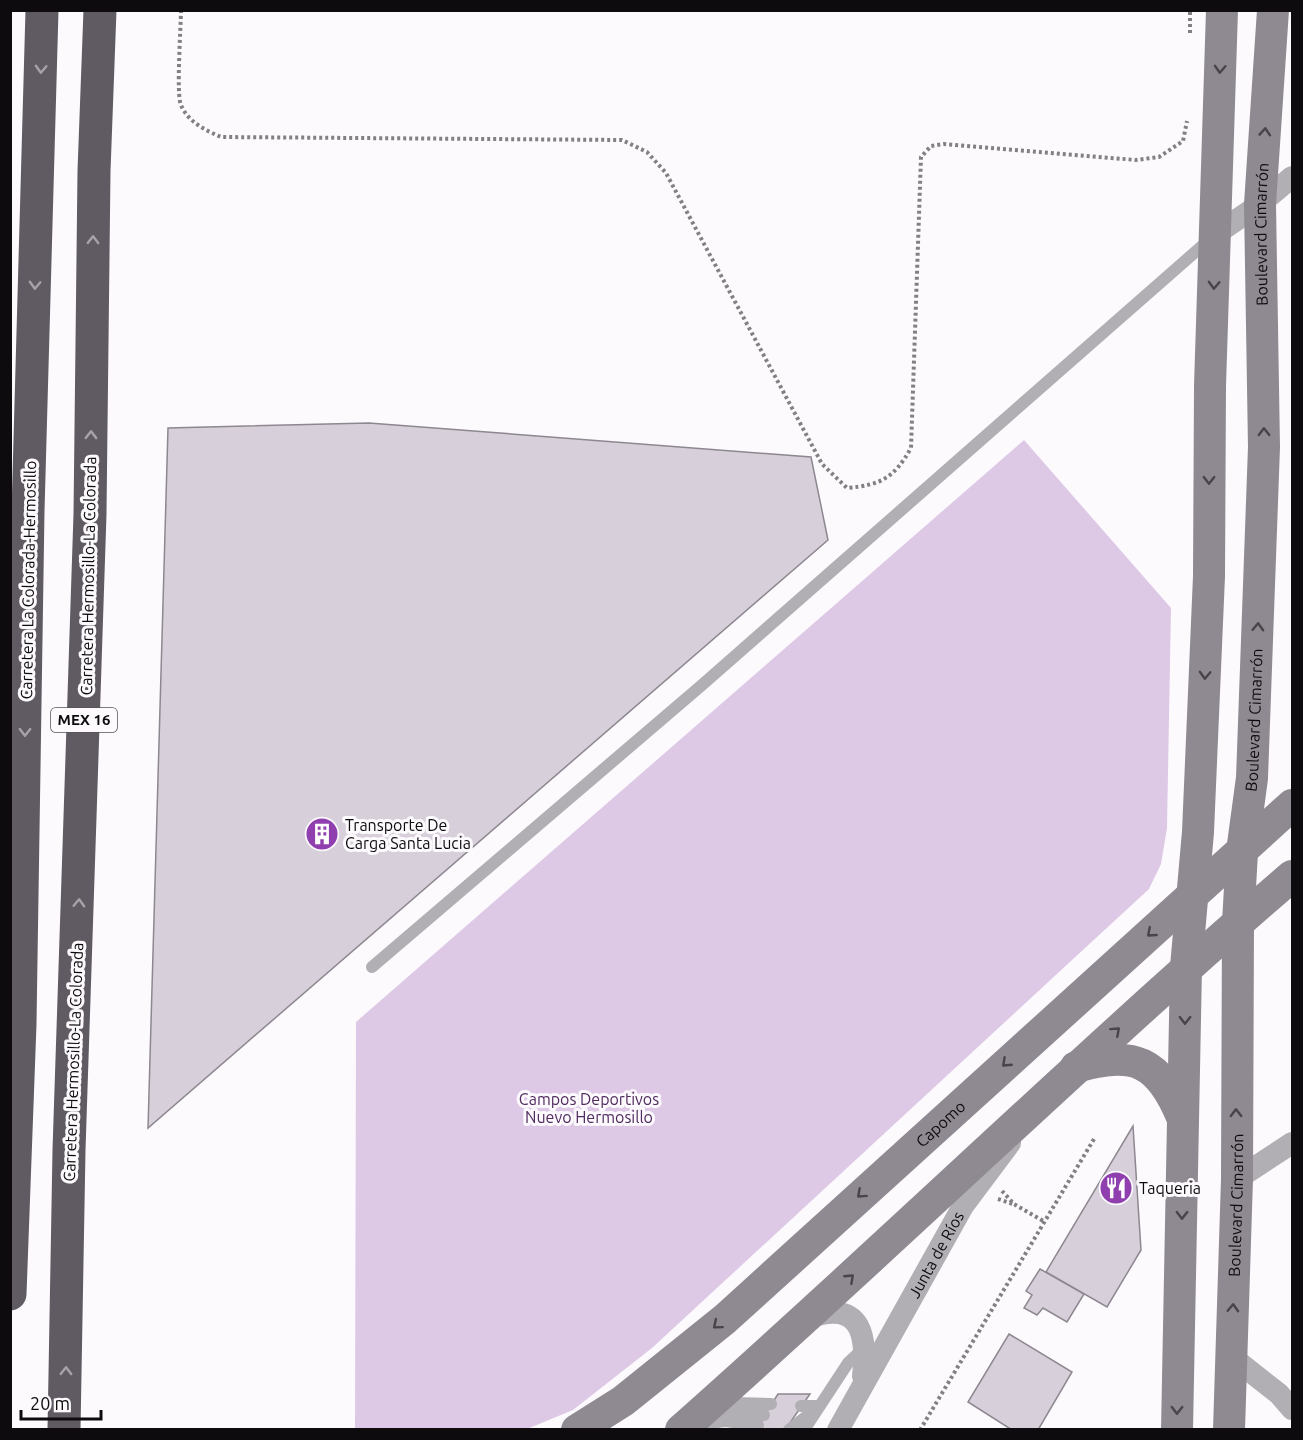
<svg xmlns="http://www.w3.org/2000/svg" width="1303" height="1440" viewBox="0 0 1303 1440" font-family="Ubuntu,sans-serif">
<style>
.green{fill:#ddc9e6}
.building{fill:#d7cfda;stroke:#8d8790;stroke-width:1.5}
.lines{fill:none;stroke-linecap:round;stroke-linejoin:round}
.path{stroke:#828083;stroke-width:4;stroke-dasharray:3 3;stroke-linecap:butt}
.lane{stroke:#b2afb4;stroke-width:12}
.street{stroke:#b2afb4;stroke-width:22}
.secondary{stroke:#8f8a91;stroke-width:32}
.highway{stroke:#605a63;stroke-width:33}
.oneway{stroke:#a7a2a9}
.oneway2{stroke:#484449}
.labels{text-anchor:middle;stroke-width:6;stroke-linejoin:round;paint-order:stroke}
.shield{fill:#fdfafe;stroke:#555356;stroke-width:1.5}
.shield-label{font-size:15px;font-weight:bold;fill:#0d0b0e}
.street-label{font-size:16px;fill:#0d0b0e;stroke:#fdfafe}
.poi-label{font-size:16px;fill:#0d0b0e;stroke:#fdfafe;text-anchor:start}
.park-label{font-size:16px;fill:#502b5f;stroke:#fdfafe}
</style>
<rect width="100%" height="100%" fill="#fdfafe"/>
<!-- green -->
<path class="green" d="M1024 440 1171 608 1167 828 1161 864 1149 889 652 1348 573 1410 527 1429H355L356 1022Z"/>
<!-- building -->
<path class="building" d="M369 423 811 457 828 540 148 1128 168 428Z
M1133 1126 1141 1250 1107 1307 1046 1272Z
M1040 1269 1084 1294 1067 1322 1043 1308 1037 1315 1024 1308 1032 1295 1026 1291Z
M1009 1334 1072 1372 1038 1430H1012L968 1402Z
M778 1394H810L785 1430H755Z"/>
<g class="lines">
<!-- path -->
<path class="path" d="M181 10C181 26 176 95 181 105 188 122 205 130 221 137L622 140 647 152 666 173 822 464 847 488C881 485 894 478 911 448L921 157 931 146 944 144 1136 160 1159 157 1183 141 1187 121
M1190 33V10
M1002 1191 1014 1204 1045 1222
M998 1199 1013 1204
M920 1430 1094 1139"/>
<!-- lane -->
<path class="lane" d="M372 967 702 685 1210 239
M801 1406H820
M721 1408 734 1403 771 1404
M710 1415 732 1411 764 1415
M702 1424 725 1421 758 1425
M789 1430 807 1416
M804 1430 848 1363 863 1349"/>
<!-- street -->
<g class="street">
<path d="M1216 234 1260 204 1292 177"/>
<path d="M1237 1179 1292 1143"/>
<path d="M806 1319C858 1299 868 1330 863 1376"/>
<path d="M1232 1357 1279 1394 1292 1409"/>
<path id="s1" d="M838 1430 963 1206 1010 1143"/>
</g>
<!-- secondary -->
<g class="secondary">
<path d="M1076 1067C1134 1050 1159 1061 1182 1117"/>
<path id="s2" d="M577 1430 623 1401 725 1319 1292 805"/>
<path d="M681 1430C888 1247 1084 1055 1292 876"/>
<path d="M1177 1430 1186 967 1198 832 1209 576 1210 386 1222 10"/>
<path id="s3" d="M1229 1430 1237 1179 1238 923 1242 852 1252 778 1264 447 1260 204 1273 10"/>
</g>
<!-- highway -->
<path class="highway" d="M10 1294 20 1024 28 511 42 10
M64 1430 69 1150 90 514 94 171 100 10"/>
</g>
<!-- one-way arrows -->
<defs><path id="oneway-chevron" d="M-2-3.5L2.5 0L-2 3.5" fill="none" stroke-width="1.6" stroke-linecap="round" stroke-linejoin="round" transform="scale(1.5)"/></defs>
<g class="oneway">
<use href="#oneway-chevron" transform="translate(41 69) rotate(92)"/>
<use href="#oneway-chevron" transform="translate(93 240) rotate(-89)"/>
<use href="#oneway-chevron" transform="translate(35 285) rotate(92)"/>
<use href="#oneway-chevron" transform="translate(91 435) rotate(-89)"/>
<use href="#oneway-chevron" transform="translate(25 732) rotate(91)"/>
<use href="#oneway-chevron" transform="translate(79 903) rotate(-88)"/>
<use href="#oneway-chevron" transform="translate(66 1371) rotate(-89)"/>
</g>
<g class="oneway2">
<use href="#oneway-chevron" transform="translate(1220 69) rotate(93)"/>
<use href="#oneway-chevron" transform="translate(1265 132) rotate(-86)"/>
<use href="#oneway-chevron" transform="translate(1214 285) rotate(92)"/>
<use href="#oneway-chevron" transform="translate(1264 432) rotate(-91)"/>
<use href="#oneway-chevron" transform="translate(1209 480) rotate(90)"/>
<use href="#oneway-chevron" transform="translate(1258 627) rotate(-88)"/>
<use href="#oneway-chevron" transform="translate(1205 675) rotate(92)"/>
<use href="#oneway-chevron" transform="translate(1151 933) rotate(139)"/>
<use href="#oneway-chevron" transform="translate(1185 1020) rotate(91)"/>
<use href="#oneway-chevron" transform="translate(1116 1031) rotate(-42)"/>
<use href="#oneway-chevron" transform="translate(1006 1063) rotate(137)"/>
<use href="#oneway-chevron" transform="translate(1236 1113) rotate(-91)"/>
<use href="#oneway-chevron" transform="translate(861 1194) rotate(138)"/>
<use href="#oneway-chevron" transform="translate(1182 1215) rotate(91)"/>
<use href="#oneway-chevron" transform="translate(850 1278) rotate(-43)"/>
<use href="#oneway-chevron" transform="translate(1233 1308) rotate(-88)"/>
<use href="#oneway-chevron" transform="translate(717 1325) rotate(140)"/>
<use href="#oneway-chevron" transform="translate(1177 1410) rotate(91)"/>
</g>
<!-- icons -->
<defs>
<symbol id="building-disc" viewBox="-11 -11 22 22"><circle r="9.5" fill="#903faf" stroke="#fdfafe"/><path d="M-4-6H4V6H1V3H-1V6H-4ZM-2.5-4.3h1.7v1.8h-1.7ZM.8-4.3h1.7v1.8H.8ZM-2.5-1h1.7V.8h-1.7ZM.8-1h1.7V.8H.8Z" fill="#fff"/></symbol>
<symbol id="restaurant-disc" viewBox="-11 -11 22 22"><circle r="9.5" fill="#903faf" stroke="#fdfafe"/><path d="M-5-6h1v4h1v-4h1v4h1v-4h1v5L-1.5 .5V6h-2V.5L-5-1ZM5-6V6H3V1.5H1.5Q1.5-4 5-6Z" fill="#fff"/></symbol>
</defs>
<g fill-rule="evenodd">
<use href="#building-disc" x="303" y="815" width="38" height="38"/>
<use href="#restaurant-disc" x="1097" y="1169" width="38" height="38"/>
</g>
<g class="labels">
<!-- shield labels -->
<rect class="shield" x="51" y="708" width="66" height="24" rx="4.5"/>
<g class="shield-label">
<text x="84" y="725">MEX 16</text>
</g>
<!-- street labels -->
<g class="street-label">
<text dy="6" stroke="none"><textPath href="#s3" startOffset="1197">Boulevard Cimarrón</textPath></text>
<text transform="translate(88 576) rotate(-89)" y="6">Carretera Hermosillo-La Colorada</text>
<text transform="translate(28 580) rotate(-89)" y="6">Carretera La Colorada-Hermosillo</text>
<text dy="6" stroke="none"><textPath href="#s3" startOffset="711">Boulevard Cimarrón</textPath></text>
<text transform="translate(73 1062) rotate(-88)" y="6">Carretera Hermosillo-La Colorada</text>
<text dy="6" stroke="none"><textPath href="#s2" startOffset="476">Capomo</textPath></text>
<text dy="6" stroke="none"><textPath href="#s3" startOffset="225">Boulevard Cimarrón</textPath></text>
<text dy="6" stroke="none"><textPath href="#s1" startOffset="201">Junta de Ríos</textPath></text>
</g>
<!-- poi labels -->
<g class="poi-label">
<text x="345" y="831">Transporte De<tspan x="345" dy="18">Carga Santa Lucia</tspan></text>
<text x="1139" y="1194">Taqueria</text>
</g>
<!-- park labels -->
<g class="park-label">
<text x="589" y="1105">Campos Deportivos<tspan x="589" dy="18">Nuevo Hermosillo</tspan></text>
</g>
</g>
<!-- border -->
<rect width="1303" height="1440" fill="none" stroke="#0d0b0e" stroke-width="24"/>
<!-- scale -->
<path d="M21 1410v9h80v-9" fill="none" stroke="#0d0b0e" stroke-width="3"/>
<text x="30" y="1410" font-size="18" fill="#0d0b0e" stroke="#fdfafe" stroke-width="4.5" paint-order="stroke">20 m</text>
</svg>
